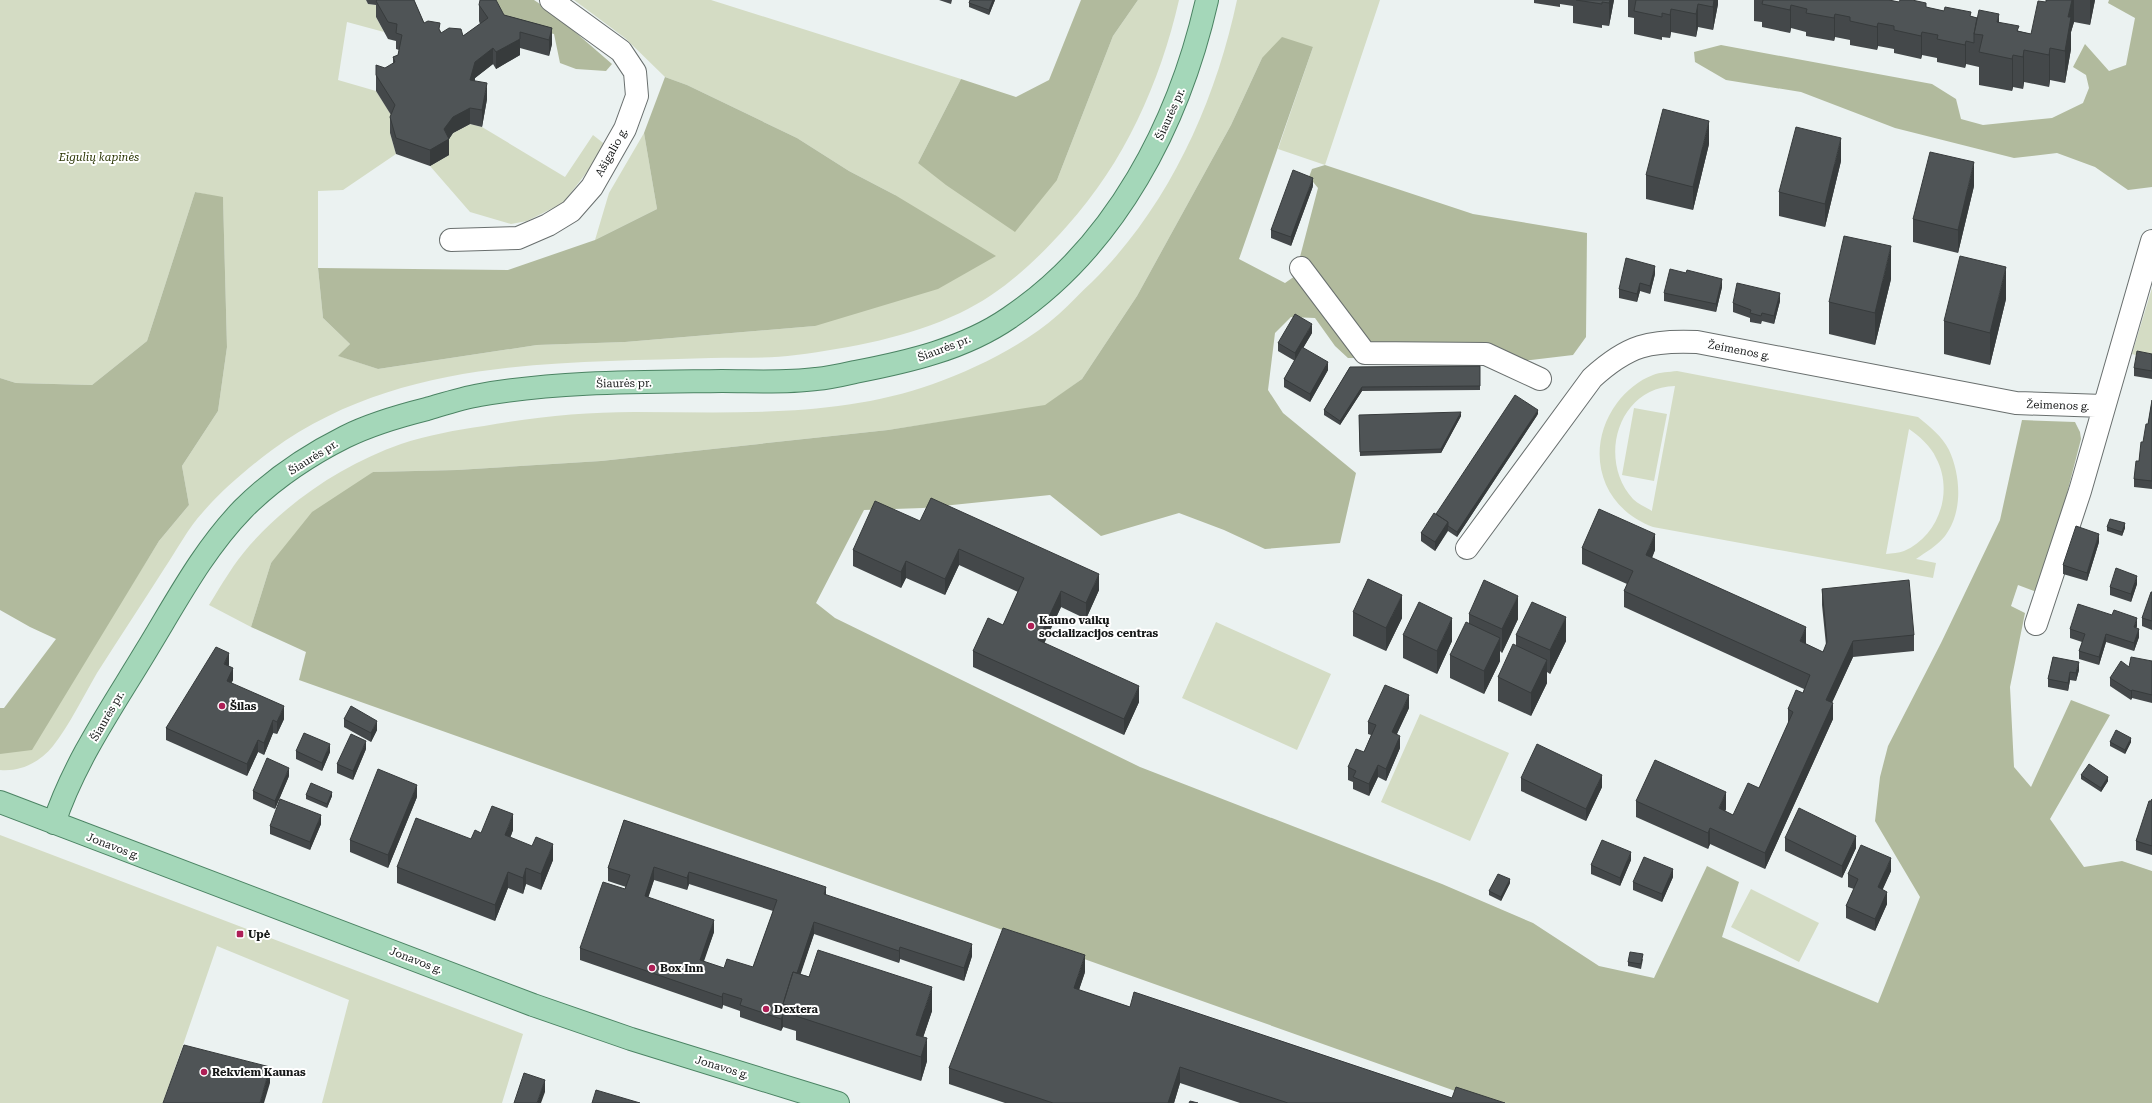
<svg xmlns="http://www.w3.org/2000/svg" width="2152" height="1103" viewBox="0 0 2152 1103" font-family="'Roboto Serif',serif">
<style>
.green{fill:#d4dcc4;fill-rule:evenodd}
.forest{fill:#b1ba9d}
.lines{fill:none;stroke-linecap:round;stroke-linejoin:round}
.minor-casing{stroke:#696f6e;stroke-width:24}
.major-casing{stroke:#4b8363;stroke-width:24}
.minor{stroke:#fff;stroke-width:22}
.major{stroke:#a4d7b9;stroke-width:22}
.wall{fill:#44484a;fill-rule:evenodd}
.shaded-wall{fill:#373b3c}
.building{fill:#4f5456;stroke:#373b3c;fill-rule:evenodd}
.poi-dot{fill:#ae1f56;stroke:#fff;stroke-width:1.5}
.labels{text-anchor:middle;stroke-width:4;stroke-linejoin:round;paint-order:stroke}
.street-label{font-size:11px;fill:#161818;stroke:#fff}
.park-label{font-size:11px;font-style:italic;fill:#2b3605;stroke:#fff}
.poi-label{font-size:11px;font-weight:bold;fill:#161818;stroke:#fff;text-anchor:start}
</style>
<rect width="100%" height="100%" fill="#ebf2f1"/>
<!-- green -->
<path class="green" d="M0 0H366L368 4 387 6 376 17 384 32 347 22 338 80 376 91 395 121 390 133 396 154 343 190 318 191V268L323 318 350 344 339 356 378 369 537 345 625 342 815 326 895 195 849 171 797 138 687 85 665 77 625 38 574 0H711L961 79 918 163 1057 180 1113 36 1138 0H1179C1160 83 1124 163 1067 226 1036 261 1002 293 960 313 909 337 851 348 796 355 768 359 739 357 711 358 561 363 400 357 272 450 248 468 223 489 203 512 188 528 177 550 164 569 142 604 119 638 97 673 84 695 69 726 53 746 40 762 21 772 0 770V754L123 599 159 541 189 505 182 466 218 411 227 347 223 198 195 192 147 341 92 385 16 383 0 378Z
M1237 0H1380L1325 165 1278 149 1313 47 1262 58 1231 125 1137 296 1082 379 1045 406 888 430 601 461 457 470 373 472 271 563 251 627 209 605C222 584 234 563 250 545 290 500 344 464 401 444 428 435 456 430 484 426 534 417 584 412 634 412 734 412 838 418 933 384 977 368 1024 345 1059 314 1070 304 1081 292 1092 282 1168 207 1215 104 1237 0Z
M470 124 482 127 565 177 593 135 607 146 563 203 527 221 511 224 470 212 430 166 449 155 444 146 453 133Z
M644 133 657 209 595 240 609 193Z
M2152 288V360L2132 354Z
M1677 371 1918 417C1929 426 1942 436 1949 450 1961 476 1963 512 1945 536 1937 546 1926 552 1916 559L1936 563 1933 578 1653 527C1599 507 1584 448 1617 403 1626 391 1639 380 1653 375 1660 372 1669 372 1677 371ZM1675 386 1652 510V511C1646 507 1638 504 1633 499 1597 460 1618 387 1675 386ZM1909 429C1919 436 1931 446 1936 458 1954 491 1939 536 1904 551 1899 553 1892 553 1886 554Z
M1634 408 1667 414 1654 481 1622 475Z
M1216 622 1331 674 1297 750 1182 698Z
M1420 714 1509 753 1470 841 1381 802Z
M0 835 523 1034 502 1103H322L349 1000 217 946 163 1103H0Z
M1751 889 1819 923 1799 962 1731 927Z"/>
<!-- forest -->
<path class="forest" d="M495 0H534L552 12 612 64 606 71 576 69 560 63 554 34 509 24Z
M1081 0H1138L1113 36 1057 180 1015 232 946 185 918 163 961 79 1016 97 1049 80Z
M2109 0H2152V187L2128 190 2095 167 2057 153 2014 158 1895 128 1801 92 1726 80 1695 62 1694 52 1721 45 1932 84 1956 99 1961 119 1983 125 2052 118 2083 103 2089 88 2086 75 2073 67 2085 44 2109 71 2126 65 2135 18 2108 3Z
M1282 37 1313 47 1239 259 1285 283 1295 276 1318 188 1309 177 1312 169 1325 165 1473 214 1587 233 1586 337 1573 355 1531 360 1348 358 1335 346 1315 318 1291 317 1275 333 1268 390 1283 413 1356 473 1340 543 1265 549 1224 530 1179 513 1101 536 1050 495 923 508 864 510 816 603 835 618 1140 767 1442 884 1533 923 1599 966 1654 978 1707 866 1739 882 1722 937 1878 1003 1920 897 1875 821 1880 777 1888 746 1941 643 2000 520 2022 420 2075 422 2080 432 2081 439 2064 505 2037 592 2018 585 2011 606 2025 613 2010 687 2014 767 2031 787 2071 700 2110 715 2050 819 2084 867 2122 861 2152 871V1103H1489L299 680 306 652 251 627 271 563 312 512 373 472 457 470 601 461 888 430 1045 405 1082 379 1137 296 1231 125 1262 58Z
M665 77 687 85 797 138 849 171 895 195 996 256 938 289 815 326 625 342 537 345 378 369 338 356 350 344 323 318 318 268 508 270 595 240 657 209 644 133Z
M195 192 223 197 227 347 218 411 182 466 189 505 159 541 32 750 0 754V708H4L56 639 30 627 0 610V378L16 383 92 385 147 341Z"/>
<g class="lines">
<defs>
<path id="minor" d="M451 240 518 238 548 225 571 211 592 187 625 129 637 96 635 72 621 51 551 0
M1301 268 1365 353 1486 354 1540 379
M1467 548 1592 378C1628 345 1650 340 1697 342L2016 403 2103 406
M2036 624 2080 491 2152 241"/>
<path id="major" d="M0 802 533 1005 631 1039 838 1103
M54 823C74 762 113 706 146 651 176 602 203 550 243 509 272 480 309 455 345 437 371 424 399 416 427 409 444 404 462 398 480 395 560 381 641 382 722 381 753 381 785 383 816 379 829 378 842 375 855 372 907 362 964 349 1009 318 1116 246 1179 123 1207 0"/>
</defs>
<!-- minor casing -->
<use href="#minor" class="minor-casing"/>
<!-- major casing -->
<use href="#major" class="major-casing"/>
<!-- minor -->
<use href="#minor" class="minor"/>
<!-- major -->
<use href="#major" class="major"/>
</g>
<!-- wall -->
<path class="wall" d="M366 0H414L424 23 440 30 441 33 463 36 480 24 479 21V5L504 15 552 28V44L549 56 520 48V55L496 69 493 64 475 78V81L487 99 482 127 470 124 453 133 449 139V155L430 166 396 154 390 133V117L391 115 376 91V75L385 68 393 64V57L398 55 399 50 396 49V41L388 39 376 17V5L368 4Z
M939 0H952L951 4Z
M995 0 989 15 969 7V3Z
M1534 0H1614L1609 26 1602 25V28L1573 23V6L1560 4V7L1534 3Z
M1628 0H1718V4L1713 30 1698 27 1696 37 1671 32 1670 38 1662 37V40L1634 34V18L1628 17Z
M1754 0H1889L1999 22 2019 31 2031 34 2046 2V0H2095L2090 25 2074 22 2071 32V49L2065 83 2050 80 2049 87 2024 82 2023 89 2013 87 2012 91 1979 85V67L1966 64 1965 68 1937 62V58L1922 55 1921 59 1894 53V49L1878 46 1877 50 1850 45V40L1835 37 1834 41 1806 36V32L1791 28 1790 33 1762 27V22L1754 21Z
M1709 144 1693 210 1646 199V175Z
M1841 161 1825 227 1779 216V192Z
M1313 186 1291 246 1271 238V230Z
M1974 186 1958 253 1913 242V219Z
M1655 274 1650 294 1640 291 1637 302 1619 298V289Z
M1891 279 1875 345 1829 334V302Z
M1722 287 1716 312 1664 301V293Z
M2006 299 1990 365 1944 354V321Z
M1780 301 1774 324 1762 321 1761 324 1750 322V318L1733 312V303Z
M1312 333 1303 348 1328 370 1310 402 1284 387V379L1295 361 1278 351V343Z
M2152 354V379L2134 376V368Z
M1480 366V390L1362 391 1340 425 1324 415V410L1350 367Z
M2152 400V489L2134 487V479L2139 461 2148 424Z
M1538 414 1457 537 1448 531 1435 551 1421 541V533L1436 514Z
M1359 415 1461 416 1441 453 1360 456Z
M920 521 1099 590 1086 619 1061 607 1044 643 1139 702 1124 735 973 667V651L1003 625 1018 592 959 565 945 595 906 578 901 588 853 566V550Z
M2107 527 2125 528 2122 536 2107 531Z
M2099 542 2087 581 2063 574V565Z
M1582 548 1655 550 1652 558 1806 643V644L1823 652 1826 645 1822 605V589L1914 635V651L1853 657 1832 702 1833 719 1765 869 1710 844 1708 849 1636 817V801L1726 809 1725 811 1733 815 1759 788 1788 724V709L1803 693 1804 689 1624 607V591L1627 584 1582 564Z
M2137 584 2131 602 2110 595V587Z
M2152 592V630L2142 626V618Z
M1353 612 1402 618 1386 651 1353 636Z
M1469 614 1518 619 1502 653 1500 651V661L1484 694 1450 678V655L1469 623Z
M2137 626 2136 628 2139 637 2134 651 2106 642 2099 665 2079 659V651L2082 642 2070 638V629Z
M1403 635 1452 641 1437 674 1403 658Z
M1516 635 1566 641 1550 674 1547 672V683L1531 716 1498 701V677L1516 646Z
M2053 657 2079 670 2076 681 2070 680 2068 691 2048 687V679Z
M2152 661V703L2132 698 2131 700 2110 686V678L2129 667Z
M229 665V666L233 680 231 683 284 719 277 734 273 733 264 755 258 752 247 776 166 740V728Z
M1409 708 1397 734 1400 748 1386 781 1378 777 1369 796 1353 789V782L1348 780V767L1364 752 1371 735 1368 734V722Z
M344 719 377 730 371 742 344 727Z
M2110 742H2131L2125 754 2110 746Z
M366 749 353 780 337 773V764Z
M296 751 330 752 322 771 296 759Z
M2081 775 2108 781 2101 792 2081 779Z
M289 776 275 809 253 799V791Z
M1521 778 1602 787 1586 821 1521 791Z
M306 795 332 796 327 808 306 799Z
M417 797 388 868 350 852V840Z
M2152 799V855L2136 850V841Z
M624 820 826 895 972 956 964 981 900 959 899 963 814 934 800 974 932 1011 923 1037 927 1061 921 1081 796 1040V1031L783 1027 781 1031 740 1017V1011L723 1005 722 1009 580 960V948L625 889 626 887 608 881V868ZM654 880 687 890 689 884 773 911 753 967 724 968 703 962 714 932 648 897Z
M321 824 310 850 270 834V826Z
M513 830 510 838 553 860 541 890 526 884 523 894 508 888 495 921 397 883V867L471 839 481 833Z
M1785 838 1856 848 1842 878 1785 851Z
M1631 860 1620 886 1591 874V865Z
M1891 871 1882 890 1887 904 1875 931 1846 918V906L1854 889 1848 887V874Z
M1673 877 1662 902 1633 890V882Z
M1510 883 1501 901 1489 895V891Z
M1643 959 1641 969 1628 966V962Z
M1085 972 1079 990 1130 1007 1452 1098 1505 1103H1240L1180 1083 1174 1103H1005L949 1084V1068Z"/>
<!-- shaded-wall -->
<path class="shaded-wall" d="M993 0H995L989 15V10Z
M1610 0H1614L1609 26V3Z
M1714 0H1718V4L1713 30V7Z
M2072 0H2074V22L2071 32V49L2065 83V51L2068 17Z
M2090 0H2095L2090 25Z
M1698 4V27L1696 37V14Z
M1791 5V28L1790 33V10Z
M1671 9V32L1670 38V15Z
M1835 14V37L1834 41V18Z
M1999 14V46L1997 22Z
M1878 23V46L1877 50V27Z
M552 28V44L549 56V40Z
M1922 32V55L1921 59V36Z
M520 39V55L496 69V52Z
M1966 41V64L1965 68V45Z
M493 48V64L475 78 470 96V80L475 62Z
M2050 48V80L2049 87V55Z
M2024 50V82L2023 89V57Z
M2013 55V87L2012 91V59Z
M487 83V99L482 127V110Z
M470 108V124L453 133 449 139V155L430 166V150L444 129 453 117Z
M1709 121V144L1693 210V187Z
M1841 138V161L1825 227V204Z
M1974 162V186L1958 253V230Z
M1313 178V186L1291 246V237Z
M1891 246V279L1875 345V313Z
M1655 266V274L1650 294V286Z
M2006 267V299L1990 365V333Z
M1722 279V287L1716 312V304Z
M1640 283V291L1637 302V294Z
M1780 293V301L1774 324V316Z
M1312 324V333L1295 362V353Z
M1328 362V370L1310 402V394Z
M1362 387V391L1340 425V421Z
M1538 410V414L1457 537V532Z
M1461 412V416L1441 453V449Z
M1448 522V530L1435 551V542Z
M2125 523V528L2122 536V532Z
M1655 534V550L1646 571V555Z
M2099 534V542L2087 581V573Z
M959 549V565L945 595V579Z
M906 561V578L901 588V572Z
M1099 574V590L1086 619V603Z
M2137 576V584L2131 602V594Z
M1061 591V607L1038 657V640Z
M1402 595V618L1386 651V628Z
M1518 596V619L1502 653V629Z
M1566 617V641L1550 674V650Z
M1452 618V641L1437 674V651Z
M2137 618V626L2134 635V627Z
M1806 627V643L1800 658V641Z
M2139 629V637L2134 651V643Z
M2106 634V642L2099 665V657Z
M1500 638V661L1484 694V671Z
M1853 641V657L1826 716V700Z
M229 653V665L224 676V664Z
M1547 660V683L1531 716V693Z
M2079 662V670L2076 681V673Z
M233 668V680L227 693V681Z
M2070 672V680L2068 691V683Z
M1139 686V702L1124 735V719Z
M2132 690V698L2131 700V691Z
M1409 695V708L1392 744V732Z
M1833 703V719L1765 869V853Z
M284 706V719L277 734V722Z
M273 720V733L264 755V743Z
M377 721V730L371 742V733Z
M1400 736V748L1386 781V769Z
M2131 738V742L2125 754V750Z
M258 740V752L247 776V764Z
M366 741V749L353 780V771Z
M330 744V752L322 771V763Z
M1378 765V777L1369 796V784Z
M289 768V776L275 809V801Z
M1602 775V787L1586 821V809Z
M2108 777V781L2101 792V788Z
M417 785V797L388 868V855Z
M332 792V796L327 808V804Z
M1726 792V809L1719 825V808Z
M513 814V830L505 852V835Z
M321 815V824L310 850V842Z
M1710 828V844L1708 849V833Z
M1856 836V848L1842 878V866Z
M553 844V860L541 890V874Z
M1631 852V860L1620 886V878Z
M1891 858V871L1878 900V887Z
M654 867V880L645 908V896Z
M526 868V884L523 894V878Z
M1673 869V877L1662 902V894Z
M508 872V888L495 921V905Z
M689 872V884L687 890V878Z
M1510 879V883L1501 901V897Z
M826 887V899L824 894Z
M1887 892V904L1875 931V919Z
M714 920V932L700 973V960Z
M814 922V934L790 1006 786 1005Z
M972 944V956L964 981V968Z
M900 947V959L899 963V951Z
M1085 955V972L1074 1004V988Z
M932 987V1011L917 1056 916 1035Z
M723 993V1005L722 1009V997Z
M783 1015V1027L781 1031V1019Z
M927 1038V1061L921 1081V1057Z
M270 1067V1083L264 1103H260Z
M1180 1067V1083L1174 1103H1168Z
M545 1080V1092L541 1103H537Z"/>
<!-- building -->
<path class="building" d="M377 0H414L424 23 428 21 440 23 439 29 441 33 449 28 461 29 463 36 488 18 479 5 480 0H496L504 15 552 28 549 40 520 32V39L496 52 493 48 475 62 470 80 487 83 482 110 470 108 453 117 444 129 449 139 430 150 396 138 390 117 395 105 376 75V65L385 68 395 62 393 57 398 55 402 35 396 33 397 24 388 22 376 1Z
M970 0H993L989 10 969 3Z
M1576 0H1610L1609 3 1602 2V4Z
M1636 0H1714L1713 7 1698 4 1696 14 1671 9 1670 15 1662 13V17L1634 11Z
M1763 0H1889L1899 2 1900 0H1912L1926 3V7L1944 11 1945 7 1971 12 1970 16 1977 18 1974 34V43L1966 41 1965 45 1937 39 1938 35 1922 32 1921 36 1894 30V26L1878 23 1877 27 1850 21V17L1835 14 1834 18 1806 13 1807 9 1791 5 1790 10 1762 4Z
M2046 0H2072L2068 17H2071L2065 51 2050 48 2049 55 2024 50 2023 57 2013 55 2012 59 1979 52 1983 35 1974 34 1979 10 1999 14 1997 22 2019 26 2017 31 2031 34 2038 1 2046 2Z
M1663 109 1709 121 1693 187 1646 175Z
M1796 127 1841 138 1825 204 1779 192Z
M1930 152 1974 162 1958 230 1913 219Z
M1293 170 1313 178 1291 237 1271 230Z
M1844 236 1891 246 1875 313 1829 302Z
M1960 256 2006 267 1990 333 1944 321Z
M1626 258 1655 266 1650 286 1640 283 1637 294 1619 289Z
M1670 269 1686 273 1687 270 1722 279 1716 304 1664 293Z
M1737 283 1780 293 1774 316 1762 313 1761 316 1750 313 1751 310 1733 303Z
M1295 314 1312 324 1295 353 1278 343Z
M1302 347 1328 362 1310 394 1284 379Z
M2137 351 2152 354V371L2134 368Z
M1480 366V386L1362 387 1340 421 1324 410 1350 367Z
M1515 395 1538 410 1457 532 1448 526V522L1436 514Z
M2152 400V481L2134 479 2136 461H2139L2141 442H2143L2146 424H2148Z
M1461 412 1441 449 1360 452 1359 415Z
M931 498 1099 574 1086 603 1061 591 1038 640 1139 686 1124 719 973 651 988 618 1003 625 1024 578 959 549 945 579 906 561 901 572 853 550 875 501 920 521Z
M1599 509 1655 534 1646 555 1806 627 1800 641 1823 652 1827 642 1822 589 1909 580 1914 635 1853 641 1826 700 1833 703 1765 853 1710 828 1708 833 1636 801 1655 760 1726 792 1719 808 1733 815 1748 783 1759 788 1793 712 1788 709 1796 690 1803 693 1810 675 1624 591 1633 571 1582 548Z
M1434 513 1448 522 1435 542 1421 533Z
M2110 519 2125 523 2122 532 2107 527Z
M2076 526 2099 534 2087 573 2063 565Z
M2116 568 2137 576 2131 594 2110 587Z
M1368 579 1402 595 1386 628 1353 612Z
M1484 580 1518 596 1502 629 1469 614Z
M2151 592H2152V621L2142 618Z
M1419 602 1452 618 1437 651 1403 635Z
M1532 602 1566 617 1550 650 1516 635Z
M2078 604 2112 615 2114 610 2137 618 2134 627 2139 629 2134 643 2106 634 2099 657 2079 651 2085 634 2070 629Z
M1466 622 1500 638 1484 671 1450 655Z
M1513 644 1547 660 1531 693 1498 677Z
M216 647 229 653 224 664 233 668 227 681 284 706 277 722 273 720 264 743 258 740 247 764 166 728Z
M2053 657 2079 662 2076 673 2070 672 2068 683 2048 679Z
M2131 657 2152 661V695L2132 690 2131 691 2110 678 2121 661 2129 667Z
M1385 685 1409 695 1392 732 1400 736 1386 769 1378 765 1369 784 1353 777 1356 771 1348 767 1356 749 1364 752 1376 725 1368 722Z
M351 706 377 721 371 733 344 719Z
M2116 730 2131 738 2125 750 2110 742Z
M304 733 330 744 322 763 296 751Z
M351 734 366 741 353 771 337 764Z
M1537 744 1602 775 1586 809 1521 778Z
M267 758 289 768 275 801 253 791Z
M2089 764 2108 777 2101 788 2081 775Z
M378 769 417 785 388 855 350 840Z
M311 783 332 792 327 804 306 795Z
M280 799 321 815 310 842 270 826Z
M2152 799V846L2136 841 2149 801H2151Z
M492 806 513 814 505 835 532 846 536 837 553 844 541 874 526 868 523 878 508 872 495 905 397 867 416 818 471 839 475 830 481 833Z
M1799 808 1856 836 1842 866 1785 838Z
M624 820 826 887 824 894 972 944 964 968 900 947 899 951 814 922 797 973 793 972 783 1004V1015L781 1019 740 1005 742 999 723 993 722 997 580 948 603 882 625 889 630 875 608 868ZM654 867 687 878 689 872 777 900 753 967 727 959 724 968 700 960 714 920 645 896Z
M1602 840 1631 852 1620 878 1591 865Z
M1861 845 1891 858 1878 887 1887 892 1875 919 1846 906 1858 879 1848 874Z
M1644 857 1673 869 1662 894 1633 882Z
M1498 874 1510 879 1501 897 1489 891Z
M1003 928 1085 955 1074 988 1130 1007 1134 992 1452 1098 1456 1087 1505 1103H1288L1180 1067 1168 1103H1053L949 1068Z
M818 950 932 987 916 1035 927 1038 921 1057 796 1016 799 1009 783 1004 793 972 809 977Z
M1630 952 1643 954 1641 964 1628 962Z
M184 1045 270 1067 260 1103H163Z
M524 1073 545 1080 537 1103H514Z
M596 1090 640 1103H592Z
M1190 1101 1198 1103H1189Z"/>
<!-- markers -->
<g class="poi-dot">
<circle cx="1031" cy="626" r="4"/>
<circle cx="222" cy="706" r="4"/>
<rect x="236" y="930" width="8" height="8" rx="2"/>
<circle cx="652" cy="968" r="4"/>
<circle cx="766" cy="1009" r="4"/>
<circle cx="204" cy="1072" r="4"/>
</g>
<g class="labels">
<!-- street labels -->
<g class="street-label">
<text transform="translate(1170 114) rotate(-66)" y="4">Šiaurės pr.</text>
<text transform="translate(611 152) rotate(-61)" y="4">Ašigalio g.</text>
<text transform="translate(944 348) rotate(-21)" y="4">Šiaurės pr.</text>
<text transform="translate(1739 350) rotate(11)" y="4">Žeimenos g.</text>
<text transform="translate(624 383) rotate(-1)" y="4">Šiaurės pr.</text>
<text transform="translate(2058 405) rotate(2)" y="4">Žeimenos g.</text>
<text transform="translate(313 457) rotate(-32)" y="4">Šiaurės pr.</text>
<text transform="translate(107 716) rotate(-60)" y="4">Šiaurės pr.</text>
<text transform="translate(113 846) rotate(21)" y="4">Jonavos g.</text>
<text transform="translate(416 960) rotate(21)" y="4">Jonavos g.</text>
<text transform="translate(722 1067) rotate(17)" y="4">Jonavos g.</text>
</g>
<!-- park labels -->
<g class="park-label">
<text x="99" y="161">Eigulių kapinės</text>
</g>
<!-- poi labels -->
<g class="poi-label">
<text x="1039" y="624">Kauno vaikų<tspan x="1039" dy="13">socializacijos centras</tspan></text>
<text x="230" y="710">Šilas</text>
<text x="248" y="938">Upė</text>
<text x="660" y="972">Box Inn</text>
<text x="774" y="1013">Dextera</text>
<text x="212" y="1076">Rekviem Kaunas</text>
</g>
</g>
</svg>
